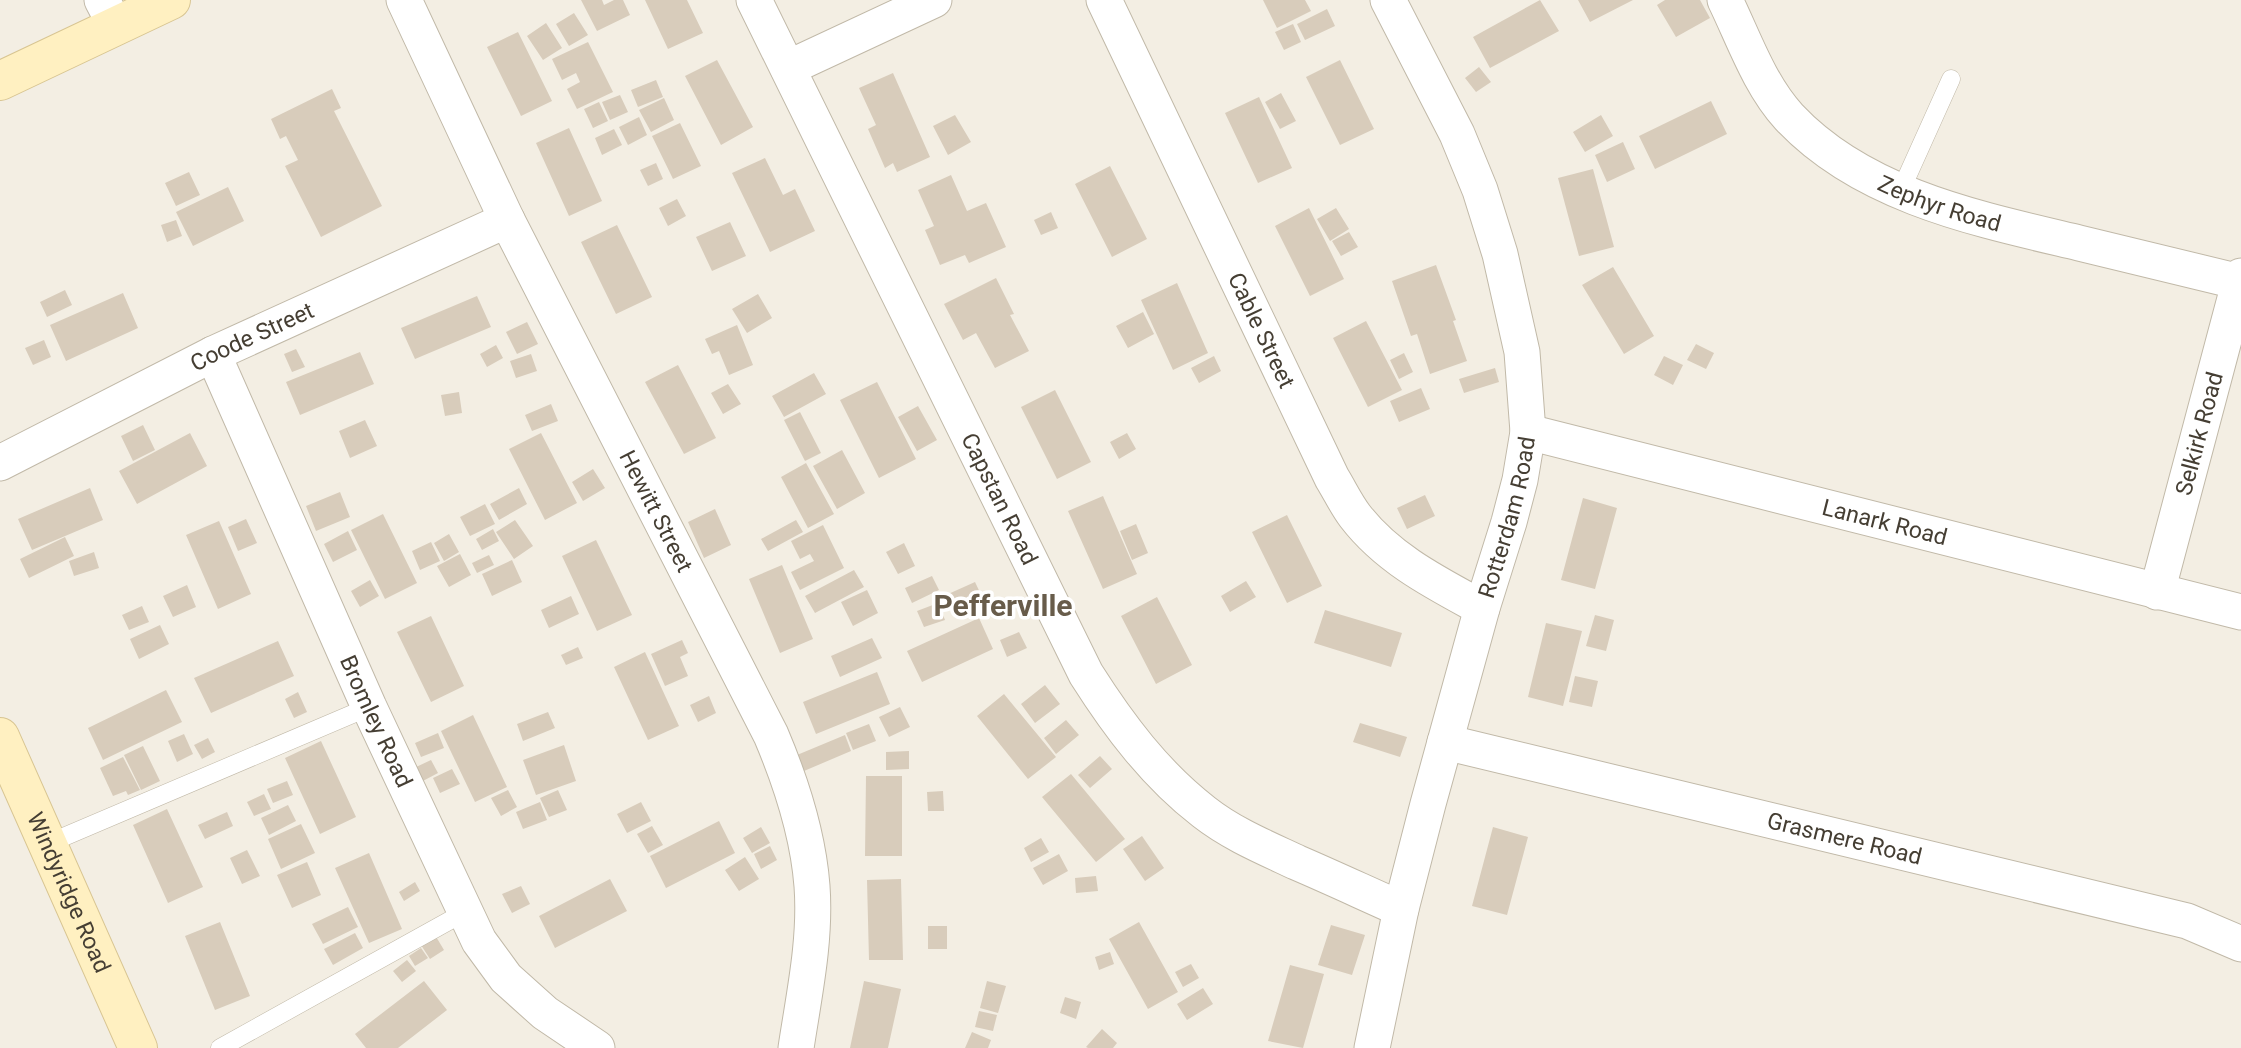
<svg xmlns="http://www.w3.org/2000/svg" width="2241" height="1048" viewBox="0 0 2241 1048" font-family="Roboto,sans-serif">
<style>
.building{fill:#d8ccbb}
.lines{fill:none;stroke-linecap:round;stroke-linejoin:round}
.lane-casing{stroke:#c1b9a8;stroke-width:19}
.street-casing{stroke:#c1b9a8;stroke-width:37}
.secondary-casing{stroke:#d8c592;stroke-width:40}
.lane{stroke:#fff;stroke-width:18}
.street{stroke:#fff;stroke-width:35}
.secondary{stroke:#fff0c1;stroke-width:38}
.labels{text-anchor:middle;stroke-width:7;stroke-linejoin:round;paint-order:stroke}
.street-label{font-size:23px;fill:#453e33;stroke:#fff}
.district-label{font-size:30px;font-weight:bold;fill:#685c4a;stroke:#fff}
</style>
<rect width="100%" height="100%" fill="#f3eee3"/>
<!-- building -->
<path class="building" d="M581 0H602L604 5 614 0H623L630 15 597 31Z
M645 0H687L703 33 668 49Z
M1263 0H1305L1311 11 1277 28Z
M1540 0 1559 31 1490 68 1473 37Z
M1578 0H1633L1590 22Z
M1665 0H1700L1710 18 1676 37 1657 5Z
M1327 9 1335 26 1305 40 1297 24Z
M574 13 588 35 569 46 556 24Z
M546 23 562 48 543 60 527 36Z
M1293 24 1301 42 1284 50 1275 32Z
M518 32 552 101 521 116 487 47Z
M588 42 613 92 577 109 567 89 580 82 576 73 562 80 552 59Z
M717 60 753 127 721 145 685 76Z
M1340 60 1374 129 1340 145 1306 77Z
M1479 67 1491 82 1476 92 1465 78Z
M893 73 930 157 897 172 893 163 885 168 868 129 876 125 859 88Z
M656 80 663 97 638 107 631 90Z
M332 89 341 108 334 111 382 206 321 237 285 166 298 160 286 136 280 139 271 119Z
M1281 93 1296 121 1280 129 1265 102Z
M620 95 628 112 610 120 602 102Z
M1259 97 1292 168 1258 183 1225 113Z
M664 98 674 120 651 132 639 110Z
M1711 101 1727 134 1655 169 1639 136Z
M599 102 608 121 593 128 584 109Z
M955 115 971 142 948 155 933 126Z
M1601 115 1613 136 1585 152 1573 132Z
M639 117 647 135 628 145 619 127Z
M680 123 701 166 673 179 652 136Z
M569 128 602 201 569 216 536 143Z
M614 129 622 145 602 155 595 138Z
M1623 142 1635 169 1607 182 1595 155Z
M765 158 783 195 795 189 815 231 770 252 732 173Z
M656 163 663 179 648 186 640 170Z
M1110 166 1147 239 1112 257 1075 184Z
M1593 169 1614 247 1579 256 1558 178Z
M189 172 200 195 176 206 165 183Z
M951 175 967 211 986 203 1006 247 969 263 965 255 940 265 925 230 934 226 918 190Z
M228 187 244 221 193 246 176 212Z
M677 199 686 216 668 226 659 208Z
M1309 208 1344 279 1310 296 1275 226Z
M1336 208 1349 229 1330 241 1317 219Z
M1051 212 1058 228 1041 235 1034 220Z
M176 220 182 236 167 242 161 225Z
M730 222 746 256 712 271 696 237Z
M617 225 652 297 616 314 581 242Z
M1349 232 1358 247 1341 256 1332 241Z
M1436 265 1456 320 1453 321 1467 361 1430 374 1417 334 1411 336 1392 281Z
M1613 267 1654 336 1624 354 1582 285Z
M996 278 1014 314 1010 315 1029 351 995 368 976 333 963 340 944 304Z
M1177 283 1208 353 1173 370 1141 300Z
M65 290 72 305 47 317 40 302Z
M123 293 138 328 66 361 50 325Z
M758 294 772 318 747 333 732 309Z
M477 296 491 327 415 359 401 328Z
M1143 312 1154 334 1128 348 1116 326Z
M1366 321 1402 390 1368 407 1333 338Z
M527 322 538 344 517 354 506 332Z
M737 325 753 365 729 375 719 351 712 354 705 339Z
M44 340 51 357 33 365 25 348Z
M1696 344 1714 353 1706 369 1687 360Z
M496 345 503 358 487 367 480 354Z
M296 349 305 367 292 372 284 354Z
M360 352 374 384 300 415 286 382Z
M1404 353 1413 372 1399 379 1390 360Z
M531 354 537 371 516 378 510 361Z
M1214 356 1221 371 1199 383 1191 368Z
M1664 356 1683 365 1673 385 1654 375Z
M678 365 716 438 684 454 645 382Z
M1495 368 1499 382 1464 393 1459 379Z
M814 373 826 394 784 417 772 396Z
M877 382 916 459 879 478 840 400Z
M728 384 741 404 723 414 711 393Z
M1421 388 1430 409 1399 422 1390 401Z
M1055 390 1091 462 1057 479 1021 407Z
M459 392 462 413 445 416 441 395Z
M551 404 558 421 532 431 525 415Z
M918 406 937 440 917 451 898 417Z
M800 412 821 453 805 461 784 420Z
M365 420 377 446 350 458 339 431Z
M143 425 155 450 133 461 121 436Z
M190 433 207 466 137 504 119 471Z
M541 433 577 503 545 520 509 449Z
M1127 433 1136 449 1119 459 1110 442Z
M842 450 865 493 837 509 813 466Z
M806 463 834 514 808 528 781 477Z
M593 469 605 488 583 501 572 482Z
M90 488 103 520 32 550 18 519Z
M519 488 527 504 499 520 490 504Z
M340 492 350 517 316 531 306 506Z
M1425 495 1435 516 1407 529 1397 508Z
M1103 496 1137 574 1103 589 1068 511Z
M1583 498 1617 508 1595 589 1561 580Z
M485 504 495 524 470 536 460 517Z
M715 509 731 545 704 558 688 522Z
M383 514 417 583 385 599 351 530Z
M1287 515 1322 586 1287 603 1252 532Z
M246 519 257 543 238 551 228 527Z
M515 520 533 546 514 559 496 532Z
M796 520 803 532 768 551 761 539Z
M219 521 251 594 218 609 186 535Z
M1136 524 1148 553 1132 560 1120 531Z
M823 525 844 568 800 590 791 572 814 561 810 554 800 559 791 541Z
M493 529 499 541 482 550 476 539Z
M348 531 357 550 333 562 324 544Z
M449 534 459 552 444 561 434 543Z
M65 537 74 556 29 578 20 559Z
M596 540 632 615 597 631 562 556Z
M431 542 440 561 420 570 412 551Z
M904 543 915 566 898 574 886 552Z
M94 552 99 568 74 576 69 561Z
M460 554 471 575 449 587 437 566Z
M489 555 494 565 477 573 472 563Z
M512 560 522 582 492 596 482 574Z
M782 565 813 639 780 653 749 579Z
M854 570 864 587 815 613 805 596Z
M932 576 939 590 912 603 905 588Z
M370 580 379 596 360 607 351 591Z
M1246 581 1256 597 1230 612 1221 596Z
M975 582 984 601 955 614 946 595Z
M187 585 196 607 173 617 163 596Z
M867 590 878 613 853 626 841 602Z
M571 596 579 614 549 628 541 610Z
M1157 597 1192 665 1156 684 1121 616Z
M938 603 945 620 924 627 917 611Z
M142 606 149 622 129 630 122 615Z
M1325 610 1402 633 1391 667 1314 643Z
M1595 615 1614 620 1606 651 1586 646Z
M431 616 464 686 431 702 397 632Z
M979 618 993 649 922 682 907 651Z
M1546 623 1582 631 1563 706 1528 697Z
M160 625 169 644 139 659 130 639Z
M1019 632 1027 648 1007 657 1000 640Z
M872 638 882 658 840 677 831 656Z
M682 640 688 653 680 657 688 676 665 686 651 654Z
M278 641 294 676 211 713 194 678Z
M578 647 583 658 566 665 561 655Z
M645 652 679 726 648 740 614 667Z
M877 672 890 704 816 734 803 702Z
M1575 676 1598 681 1592 707 1569 702Z
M1045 685 1060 704 1035 723 1021 704Z
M166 690 182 722 103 760 88 728Z
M298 692 307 712 294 718 285 699Z
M1004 694 1056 757 1028 779 977 716Z
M709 696 716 713 698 722 690 705Z
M900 707 910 727 889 737 879 717Z
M548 712 555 728 523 741 517 724Z
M473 715 507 787 475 802 441 731Z
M1066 720 1079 735 1056 754 1044 738Z
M1360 723 1407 737 1400 757 1353 742Z
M869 724 876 741 853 750 846 733Z
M438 733 444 748 421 757 415 743Z
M184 734 193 754 177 762 168 741Z
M845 735 851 751 804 771 797 755Z
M208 738 215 752 202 759 194 745Z
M321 741 356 817 320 834 285 758Z
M564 745 576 781 536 795 523 760Z
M143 746 160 781 141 790 124 755Z
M909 751V769L886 770V752Z
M1100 756 1112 769 1090 788 1078 775Z
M123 757 140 790 128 795 126 791 113 796 100 768Z
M431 760 438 773 421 782 414 768Z
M452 769 460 784 440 793 433 778Z
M1071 774 1125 839 1096 862 1042 797Z
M866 776H902V856H865Z
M287 781 293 795 273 803 267 789Z
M508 790 517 807 501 816 491 798Z
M558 790 567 810 549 817 540 798Z
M943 791 944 811H928L927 792Z
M264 794 271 809 254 816 247 802Z
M540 802 547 820 523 829 516 812Z
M641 802 651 821 627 833 617 814Z
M288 805 296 821 269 835 261 818Z
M167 809 203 887 168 903 133 825Z
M227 812 233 826 205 839 198 825Z
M719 821 735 853 666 888 650 856Z
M301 824 315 853 281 869 268 839Z
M652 826 663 845 648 853 637 834Z
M761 827 770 843 752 853 743 838Z
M1493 827 1528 837 1507 915 1472 906Z
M1142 836 1164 868 1145 881 1123 849Z
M1041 838 1049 852 1031 862 1024 848Z
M770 846 777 860 761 869 754 854Z
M247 850 260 876 242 884 230 858Z
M369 853 402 929 369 943 335 868Z
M1059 854 1068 871 1043 885 1033 868Z
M745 857 759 879 739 891 725 870Z
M307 862 321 895 292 908 277 875Z
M1096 876 1098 891 1076 893 1075 878Z
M610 879 627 911 555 948 539 916Z
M901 879 903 960H869L867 880Z
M415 882 420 891 404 901 399 892Z
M521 886 530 904 512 913 502 894Z
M348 907 358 927 323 944 312 924Z
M220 922 250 996 215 1010 185 936Z
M1139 922 1178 992 1148 1009 1109 939Z
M1331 925 1365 935 1352 975 1318 965Z
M928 926H947V949H928Z
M355 933 363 948 333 965 324 949Z
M435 935 444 950 430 959 421 945Z
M421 948 428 958 415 966 409 956Z
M1110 952 1114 964 1099 970 1095 957Z
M407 960 416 971 402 982 393 971Z
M1191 964 1199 978 1183 987 1175 972Z
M1290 965 1324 974 1303 1048 1268 1041Z
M424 981 447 1010 398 1048H366L355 1034Z
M864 981 901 989 888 1048H850Z
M987 981 1006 986 998 1013 980 1008Z
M1203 988 1213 1004 1187 1020 1177 1004Z
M1065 997 1081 1002 1076 1019 1060 1013Z
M979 1011 997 1015 993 1031 975 1027Z
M1102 1029 1117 1043 1113 1048H1088L1086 1047Z
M972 1032 991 1040 988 1048H965Z"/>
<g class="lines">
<defs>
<path id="lane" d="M1901 190 1951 79
M47 844 369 707
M220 1048 465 912"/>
<g id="street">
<path d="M102 0 116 27"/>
<path id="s1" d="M404 0 507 220 771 735C791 782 808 834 812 886 816 940 804 995 796 1048"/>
<path id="s2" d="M754 0 1086 674C1119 726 1155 774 1204 812 1232 834 1266 848 1298 863 1333 878 1367 894 1401 909"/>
<path id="s3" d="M1104 0 1332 478C1340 491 1346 504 1355 516 1388 559 1436 583 1482 608"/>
<path id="s4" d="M1725 0C1744 39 1759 84 1789 117 1863 196 1978 219 2079 243 2132 256 2186 269 2240 282"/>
<path d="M788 68 934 0"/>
<path id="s5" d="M213 354 369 707 479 941 506 978 545 1013 597 1048"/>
<path id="s6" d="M1528 432 2241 612"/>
<path id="s7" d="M0 463 213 354 507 220"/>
<path id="s8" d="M2157 592 2241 276"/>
<path id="s9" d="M1445 742 2187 921 2241 944"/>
<path id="s10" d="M1372 1048 1401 909 1428 804 1482 608 1509 522 1520 480 1528 432 1522 352 1500 254 1480 190 1457 134 1388 0"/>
</g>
<g id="secondary">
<path d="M0 81 171 0"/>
<path id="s11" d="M0 737 138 1048"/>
</g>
</defs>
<!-- lane casing -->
<use href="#lane" class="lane-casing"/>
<!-- street casing -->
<use href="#street" class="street-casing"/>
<!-- secondary casing -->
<use href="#secondary" class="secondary-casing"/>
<!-- lane -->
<use href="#lane" class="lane"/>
<!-- street -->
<use href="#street" class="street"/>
<!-- secondary -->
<use href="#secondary" class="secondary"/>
</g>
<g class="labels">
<!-- street labels -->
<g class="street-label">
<text dy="8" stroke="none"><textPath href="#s4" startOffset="310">Zephyr Road</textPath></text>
<text dy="8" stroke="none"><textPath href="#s3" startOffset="366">Cable Street</textPath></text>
<text dy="8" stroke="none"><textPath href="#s7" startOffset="282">Coode Street</textPath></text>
<text dy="8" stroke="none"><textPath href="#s8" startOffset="164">Selkirk Road</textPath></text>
<text dy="8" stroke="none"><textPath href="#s2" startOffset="556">Capstan Road</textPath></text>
<text dy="8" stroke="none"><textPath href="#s1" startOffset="570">Hewitt Street</textPath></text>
<text dy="8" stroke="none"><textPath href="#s10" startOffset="548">Rotterdam Road</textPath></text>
<text dy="8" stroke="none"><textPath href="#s6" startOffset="368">Lanark Road</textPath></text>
<text dy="8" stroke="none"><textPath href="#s5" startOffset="402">Bromley Road</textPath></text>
<text dy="8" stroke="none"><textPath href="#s9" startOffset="411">Grasmere Road</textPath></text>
<text dy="8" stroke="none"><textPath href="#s11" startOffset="170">Windyridge Road</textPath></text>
</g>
<!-- district labels -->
<g class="district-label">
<text x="1003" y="616">Pefferville</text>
</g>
</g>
</svg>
